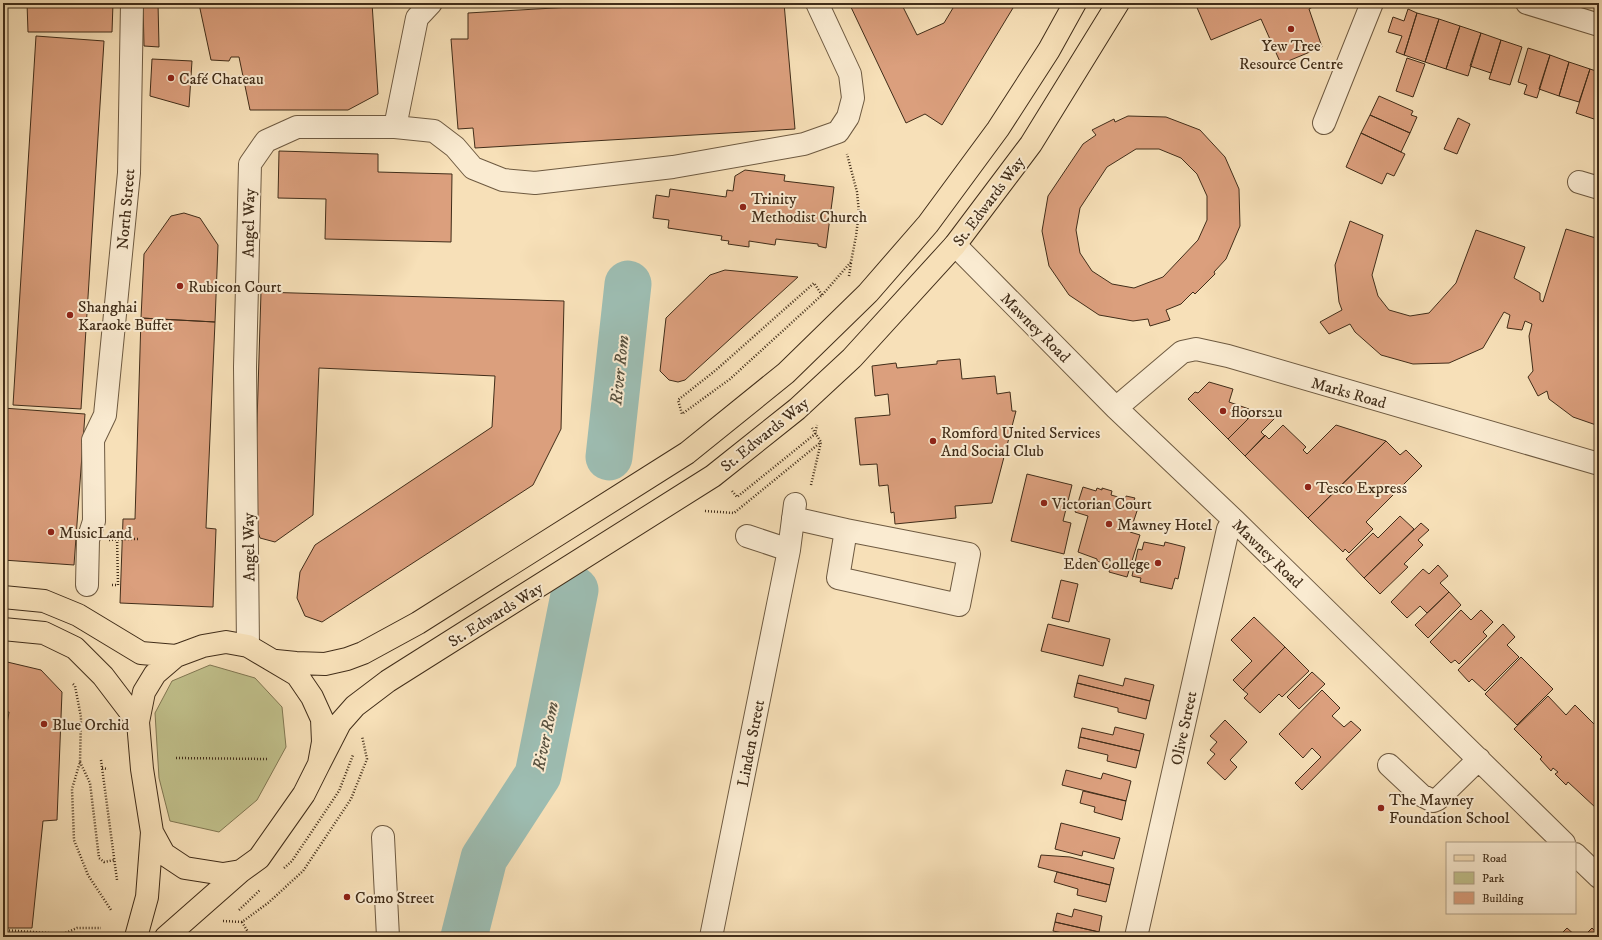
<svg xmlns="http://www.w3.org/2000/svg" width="1602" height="940" viewBox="0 0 1602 940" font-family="'IM FELL DW Pica',serif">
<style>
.green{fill:#c1c18c;stroke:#817752}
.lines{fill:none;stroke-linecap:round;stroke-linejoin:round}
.river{stroke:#9dbdb2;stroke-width:47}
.building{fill:#db9f7d;stroke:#412d19;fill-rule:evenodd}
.minor-casing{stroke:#6e5a41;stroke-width:24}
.major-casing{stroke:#412d19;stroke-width:24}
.path{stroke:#412d19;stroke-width:2.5;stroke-dasharray:1 2;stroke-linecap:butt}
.minor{stroke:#faebd1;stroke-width:22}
.major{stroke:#f7e0b8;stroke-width:22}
.path-bridge{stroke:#412d19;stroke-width:2.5;stroke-dasharray:1 2;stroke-linecap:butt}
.poi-dot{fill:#8f2418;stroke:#faebd1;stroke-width:1.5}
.labels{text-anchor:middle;stroke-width:4;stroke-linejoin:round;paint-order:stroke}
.poi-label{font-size:16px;fill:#412d19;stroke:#faebd1;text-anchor:start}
.street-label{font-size:16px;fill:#412d19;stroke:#faebd1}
.water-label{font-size:17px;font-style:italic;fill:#58513f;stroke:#faebd1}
</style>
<rect width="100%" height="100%" fill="#f7e0b8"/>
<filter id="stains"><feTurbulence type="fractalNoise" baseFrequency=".005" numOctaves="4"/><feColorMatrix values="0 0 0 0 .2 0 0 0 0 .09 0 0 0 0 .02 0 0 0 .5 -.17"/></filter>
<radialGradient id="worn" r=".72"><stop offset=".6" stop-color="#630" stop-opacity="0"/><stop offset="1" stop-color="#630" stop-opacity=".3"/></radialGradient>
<!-- green -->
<path class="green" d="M210 665 255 678 282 707 286 747 257 800 219 832 170 821 159 778 155 713 172 681Z"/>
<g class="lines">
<!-- river -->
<path class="river" d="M609 457 628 284
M464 937 484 858 538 775 575 590"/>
</g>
<!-- building -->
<path class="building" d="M27 3H113L112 32H28Z
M143 3H158L159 47 144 46Z
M206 3H372L378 94 348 110H250L239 57H231L229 61 211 60 199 4Z
M640 3H784L795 129 475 148 473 128 458 129 451 39H468V13Z
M849 3H901L917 35 944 23 956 3H1016L942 125 925 114 906 123Z
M1195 3H1320L1309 9 1322 47 1281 64 1261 19 1211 40Z
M1585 3H1599V8Z
M1408 9 1417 13 1404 55 1396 52 1402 36 1388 32 1393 17 1404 21Z
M1417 13 1439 19 1425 62 1404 55Z
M1439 19 1460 26 1446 69 1425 62Z
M1460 26 1481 33 1468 76 1446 69Z
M1481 33 1501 40 1491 73 1470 66Z
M36 36 104 41 81 409 13 405Z
M1501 40 1522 47 1510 85 1489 79Z
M1528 48 1550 55 1537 98 1524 94 1527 85 1518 82Z
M1550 55 1569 62 1559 96 1539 89Z
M1407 58 1425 64 1413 97 1396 91Z
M152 59 192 61 189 107 150 96Z
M1569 62 1590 69 1579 102 1559 96Z
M1590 69 1599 72V113L1597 120 1576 113Z
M1379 96 1413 111 1411 115 1417 117 1410 133 1370 115Z
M1370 115 1410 133 1401 152 1361 133Z
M1128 116 1166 117 1200 130 1225 157 1239 189 1240 226 1226 259 1214 272 1215 274 1195 294 1193 292 1181 304 1166 310 1170 320 1150 326 1148 319 1133 321 1099 315 1069 295 1049 266 1042 231 1048 196 1083 144 1096 135 1092 130 1114 119 1115 122ZM1136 149H1159L1181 158 1197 174 1207 196V220L1198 240 1163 277 1134 288 1112 284 1092 271 1080 253 1076 230 1080 208 1107 167Z
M1458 118 1470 124 1457 154 1444 149Z
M1361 133 1405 154 1394 176 1387 173 1382 184 1346 167Z
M279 151 378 154V172L452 174 451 242 325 239 326 199 278 198Z
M745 170 785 175 784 181 834 187 826 248 818 246V244L776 239 775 245 749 241V247L728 244 729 241 721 240 722 236 668 228 669 220 653 218 656 195 669 197 670 189 726 197 727 190 733 191 735 176Z
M184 213 200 218 218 245 215 322 141 318 144 254 171 216Z
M1350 221 1383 235 1372 275 1378 296 1389 310 1410 316 1429 313 1456 283 1476 230 1525 247 1514 278 1540 293V300L1543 302 1566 229 1599 239V426L1573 417 1549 399 1547 391 1538 396 1528 377 1533 371 1529 336 1532 324 1525 321 1522 330 1507 328 1510 315 1504 312 1483 348 1449 363 1413 364 1381 355 1355 332 1350 324 1329 334 1320 322 1342 310 1339 302 1335 265Z
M725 270 798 277 685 380 678 382 669 380 660 371 666 318 710 275Z
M261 292 564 301 561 429 533 485 322 622 305 616 297 598 300 572 315 545 492 427 495 376 319 368 313 515 275 542 260 538 254 520Z
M141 318 215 322 206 528 216 529 213 607 120 603 123 519H135Z
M960 359 962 379 995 376 997 394 1010 392 1012 411H1016L992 503 955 506 956 518 895 524 894 512 891 513 888 485 879 486 877 464 860 465 855 418 890 415 888 394 875 396 872 366 896 363 897 368 937 364V361Z
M1209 382 1233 389 1229 402 1249 409 1243 414 1248 419 1228 439 1188 399 1195 392 1198 393Z
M3 408 85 414 74 565 3 560Z
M1256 411 1276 417 1261 432 1265 436 1245 456 1228 439Z
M1283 425 1306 447 1303 450 1307 454 1336 425 1386 441 1308 518 1245 456 1265 435 1269 439Z
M1386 441 1400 455 1406 450 1422 466 1366 522 1373 529 1349 553 1345 549 1343 552 1308 518Z
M1027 474 1072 485 1063 521 1071 523 1064 554 1011 541Z
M1083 487 1096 491 1097 488 1102 490V488L1112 491 1111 495 1125 499 1126 496 1135 498 1134 500 1140 502 1130 532 1140 535 1127 577 1109 572 1111 566 1097 561V559L1078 552 1088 516 1075 512Z
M1400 516 1414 529 1364 578 1346 559 1373 533 1378 538Z
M1421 523 1429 530 1418 540 1423 545 1404 564 1408 567 1380 594 1364 578Z
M1144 542 1164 546 1165 542 1185 547 1178 579 1175 578 1172 589 1140 582 1141 578 1132 576 1138 549 1142 550Z
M1438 565 1448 576 1440 583 1449 592 1427 613 1420 606 1407 618 1391 602 1423 569 1429 574Z
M1061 580 1078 584 1069 622 1052 618Z
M1449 592 1461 605 1428 638 1415 625Z
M1461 610 1471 620 1481 610 1493 622 1483 632 1487 636 1459 664 1455 660 1451 663 1430 642Z
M1254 617 1285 647 1243 690 1233 680 1252 661 1231 640Z
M1048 624 1110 639 1103 666 1041 651Z
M1503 624 1515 637 1507 645 1519 657 1485 691 1472 679 1469 682 1458 670Z
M1285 647 1309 671 1282 697 1279 694 1260 713 1244 698 1248 694 1243 690Z
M1521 657 1553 689 1517 725 1485 694Z
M3 661 41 670 62 692 57 820 43 821 32 928H3V748L9 712H3Z
M1312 672 1325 684 1299 709 1287 697Z
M1079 675 1123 686 1125 678 1154 685 1150 701 1077 683Z
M1077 683 1150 701 1146 719 1118 712V708L1074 697Z
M1322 690 1340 708 1332 716 1344 727 1351 721 1361 730 1302 790 1295 783 1321 757 1312 748 1303 758 1279 734Z
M1548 696 1566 715 1575 705 1599 729V805L1596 808 1568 782 1566 785 1555 774 1558 772 1553 768 1551 771 1540 759 1542 757 1514 729Z
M1225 720 1247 742 1230 760 1237 767 1225 780 1207 763 1215 754 1210 750 1217 742 1210 736Z
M1115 727 1144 734 1140 751 1080 737 1082 728 1113 735Z
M1080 737 1140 751 1136 768 1107 761 1108 755 1078 748Z
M1066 770 1101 779 1103 773 1131 781 1126 801 1062 785Z
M1083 791 1126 801 1122 820 1094 812 1095 807 1080 803Z
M1061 823 1120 838 1114 859 1083 851 1082 856 1055 849Z
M1041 855 1070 857 1114 868 1110 885 1038 867Z
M1057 872 1110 885 1106 902 1077 895 1078 889 1054 882Z
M1074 909 1102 916 1099 932 1055 922 1057 913 1072 917Z
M1055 922 1099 932 1097 937H1067L1068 934 1053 931Z
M1567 928 1577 937H1558Z
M1592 928 1599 935V937H1583Z"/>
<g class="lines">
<defs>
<path id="minor" d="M1527 3 1599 25
M1324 123 1372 3
M395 127 434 131 455 147 473 168 503 180 535 183 673 167 804 144 838 132 848 117 853 98 850 74 817 3
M1579 182 1599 188
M955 245 1116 408 1234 520 1564 843
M1116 408 1182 352 1196 349 1228 356 1599 464
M793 518 846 530 838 578 959 605 969 554 846 530
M747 536 789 550
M87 585 88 540 94 521 93 440 105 415 129 173 132 3
M248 646 245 367 250 164 266 141 297 127H395L417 18 431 3
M1389 765 1421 795 1433 801 1438 799 1479 759
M383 837 388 937
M1575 854 1599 877
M711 937 789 550 795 504
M1136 937 1228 529 1234 520"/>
<path id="major" d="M3 597 44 601 78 615 141 653 176 656
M3 629 44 633 75 648 103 676 138 722
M276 661 296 663 325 664 347 659 363 653 418 623 687 453 786 373 868 293 928 224 998 129 1049 50 1075 3
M319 764 340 723 355 706 388 681 713 476 797 409 852 358 955 245 1031 144 1118 3
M136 937 147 897 152 832
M166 937 241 871 259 858 304 794 319 764 323 742 322 719 312 697 297 675 248 646 226 642 203 646 176 656 155 674 144 692 138 722 142 769 152 832 164 854 185 868 223 874 241 871"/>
</defs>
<!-- minor casing -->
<use href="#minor" class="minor-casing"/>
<!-- major casing -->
<use href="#major" class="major-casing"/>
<!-- path -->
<path class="path" d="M849 276 851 263
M822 295 814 283 716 370 678 400 682 414 730 379 822 295 851 262 856 236 859 212 857 192 847 154
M811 485 821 442 812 428
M732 491 737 497 815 434 817 425
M705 511 734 513 821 442
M125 539H139
M112 585H118L117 535
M73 684 75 686 81 717 80 762 72 789 74 840 88 875 111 910
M176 758 268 759
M101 760 117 880
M80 762 90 783 99 858 104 862 114 860
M102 768 108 769
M284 868 292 861 339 791 353 755
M239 910 260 890
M223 921 242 922 268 903 303 871 351 799 367 759 362 736
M242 922 251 937
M3 930 63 934 77 928H101"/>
<!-- minor -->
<use href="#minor" class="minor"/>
<!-- major -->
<use href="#major" class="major"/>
<!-- path-bridge -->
<path class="path-bridge" d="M109 540 125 539"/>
</g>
<!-- markers -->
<g class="poi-dot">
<circle cx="1291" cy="29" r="4"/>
<circle cx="171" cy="78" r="4"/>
<circle cx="743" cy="207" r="4"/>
<circle cx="180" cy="286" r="4"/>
<circle cx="70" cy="315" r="4"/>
<circle cx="1223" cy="411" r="4"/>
<circle cx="933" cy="441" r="4"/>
<circle cx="1308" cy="487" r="4"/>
<circle cx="1044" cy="503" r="4"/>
<circle cx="1109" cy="524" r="4"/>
<circle cx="51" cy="532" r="4"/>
<circle cx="1158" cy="563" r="4"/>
<circle cx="44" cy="724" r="4"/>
<circle cx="1381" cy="808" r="4"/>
<circle cx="347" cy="897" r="4"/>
</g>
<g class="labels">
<!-- poi labels -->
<g class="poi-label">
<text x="1291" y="51" text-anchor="middle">Yew Tree<tspan x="1291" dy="18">Resource Centre</tspan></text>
<text x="179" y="84">Café Chateau</text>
<text x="751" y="204">Trinity<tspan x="751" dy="18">Methodist Church</tspan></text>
<text x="188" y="292">Rubicon Court</text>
<text x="78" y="312">Shanghai<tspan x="78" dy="18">Karaoke Buffet</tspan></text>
<text x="1231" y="417">floors2u</text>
<text x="941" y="438">Romford United Services<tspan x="941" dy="18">And Social Club</tspan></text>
<text x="1316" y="493">Tesco Express</text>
<text x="1052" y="509">Victorian Court</text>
<text x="1117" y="530">Mawney Hotel</text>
<text x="59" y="538">MusicLand</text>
<text x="1150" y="569" text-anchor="end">Eden College</text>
<text x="52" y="730">Blue Orchid</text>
<text x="1389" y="805">The Mawney<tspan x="1389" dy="18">Foundation School</tspan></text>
<text x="355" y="903">Como Street</text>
</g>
<!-- street labels -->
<g class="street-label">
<text transform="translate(988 201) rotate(-53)" y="6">St. Edwards Way</text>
<text transform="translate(125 209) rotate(-85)" y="6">North Street</text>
<text transform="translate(248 223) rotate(-89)" y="6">Angel Way</text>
<text transform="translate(1036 327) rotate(45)" y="6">Mawney Road</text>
<text transform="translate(1349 392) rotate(16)" y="6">Marks Road</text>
<text transform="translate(764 434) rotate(-39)" y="6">St. Edwards Way</text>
<text transform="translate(248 547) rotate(-91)" y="6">Angel Way</text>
<text transform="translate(1268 553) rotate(44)" y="6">Mawney Road</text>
<text transform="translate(495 614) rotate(-32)" y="6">St. Edwards Way</text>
<text transform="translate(1183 728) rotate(-78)" y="6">Olive Street</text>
<text transform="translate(750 743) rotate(-79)" y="6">Linden Street</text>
</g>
<!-- water labels -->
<g class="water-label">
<text transform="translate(619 370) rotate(-84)" y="6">River Rom</text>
<text transform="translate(545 736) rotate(-78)" y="6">River Rom</text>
</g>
</g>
<!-- margin -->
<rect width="1602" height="940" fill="none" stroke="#f7e0b8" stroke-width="16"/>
<rect x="4" y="4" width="1594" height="932" fill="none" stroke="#412d19" stroke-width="2"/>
<rect x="8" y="8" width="1586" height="924" fill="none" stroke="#412d19"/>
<!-- legend -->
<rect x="1446" y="842" width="130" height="72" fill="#faebd1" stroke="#b09f87"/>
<rect x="1454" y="855" width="20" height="6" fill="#f7e0b8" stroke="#b09f87"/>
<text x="1482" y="862" font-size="12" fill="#412d19">Road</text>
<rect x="1454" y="872" width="20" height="12" fill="#c1c18c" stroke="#b09f87"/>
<text x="1482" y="882" font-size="12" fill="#412d19">Park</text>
<rect x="1454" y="892" width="20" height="12" fill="#db9f7d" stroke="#b09f87"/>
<text x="1482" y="902" font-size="12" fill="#412d19">Building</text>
<rect width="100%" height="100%" filter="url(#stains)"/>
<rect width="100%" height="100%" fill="url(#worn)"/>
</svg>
